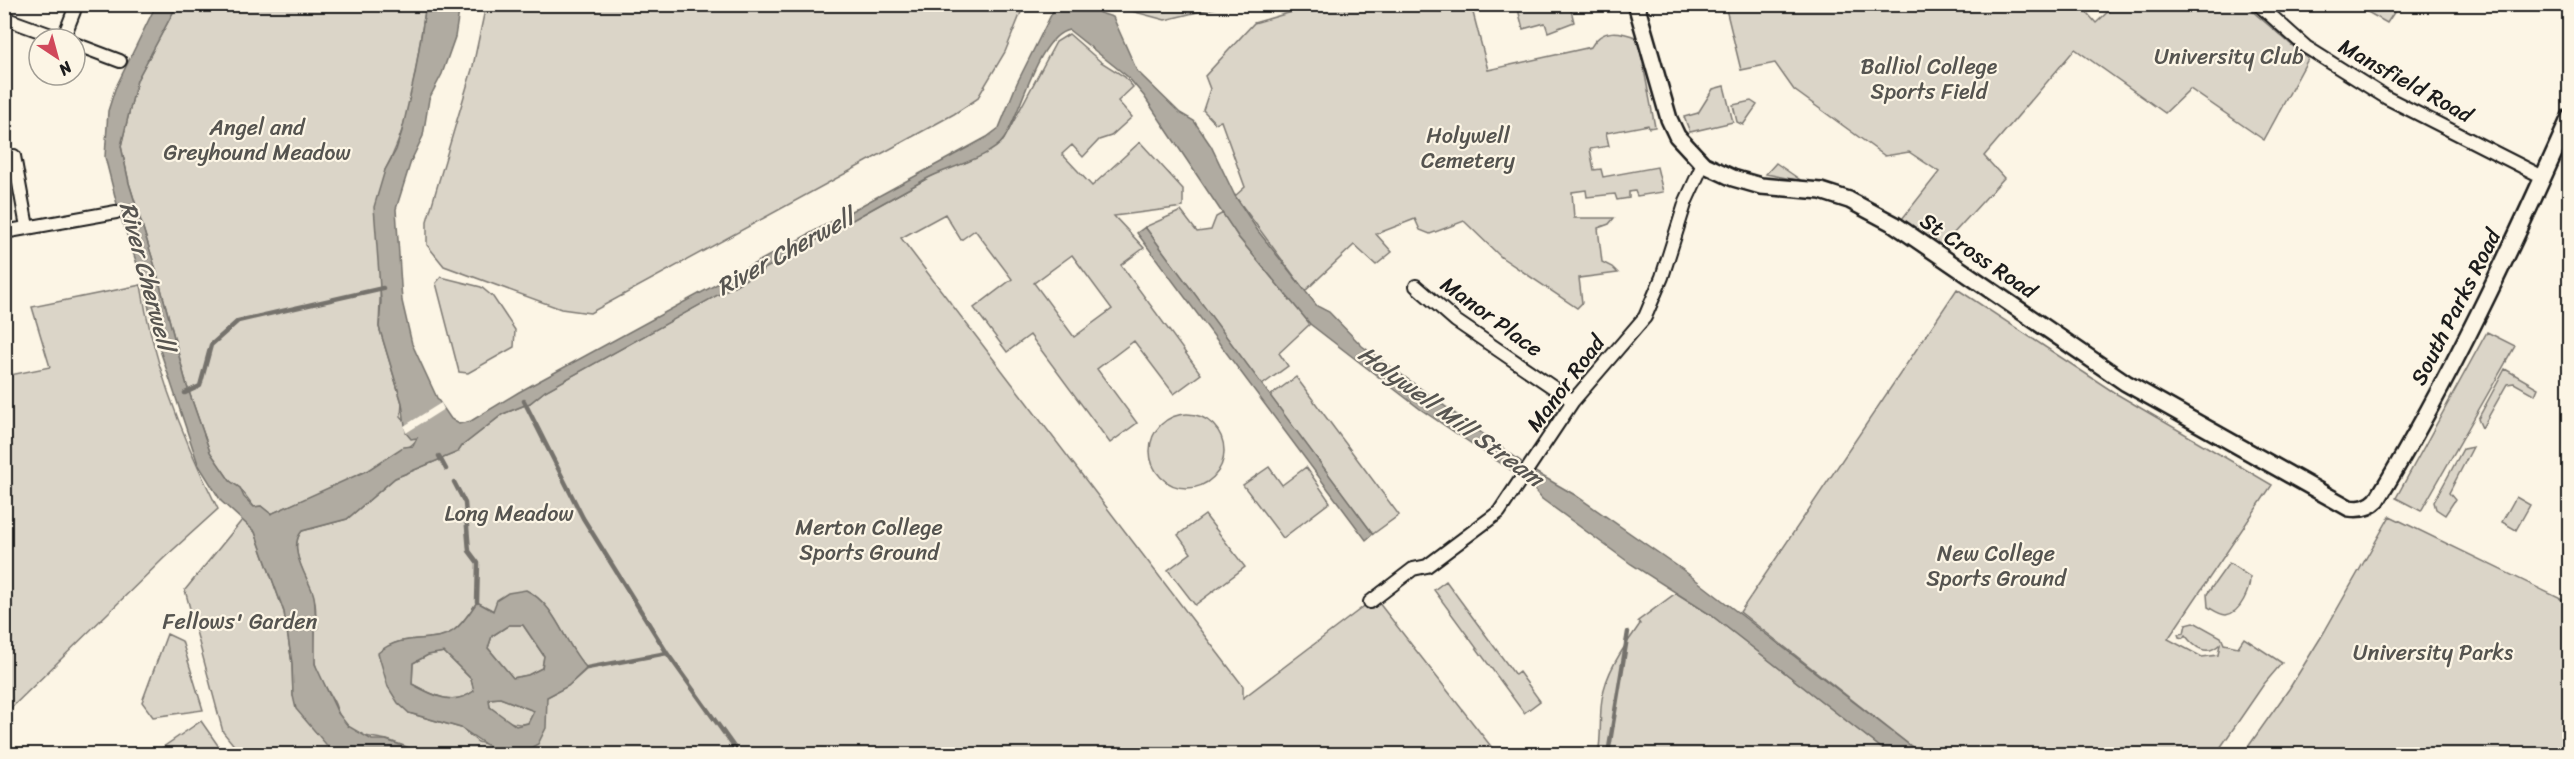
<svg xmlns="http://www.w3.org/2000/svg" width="2574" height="759" viewBox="0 0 2574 759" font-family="Sriracha,sans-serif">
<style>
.green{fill:#dbd5c8;stroke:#7c7872;stroke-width:1.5;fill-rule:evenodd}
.water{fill:#b0aba1;stroke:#75726c;stroke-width:1.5;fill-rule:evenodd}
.pier{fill:#fcf5e5}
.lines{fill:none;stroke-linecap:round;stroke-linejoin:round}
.stream{stroke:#75726c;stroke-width:4.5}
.minor-casing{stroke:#1c1c1c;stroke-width:16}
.tertiary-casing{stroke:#1c1c1c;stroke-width:20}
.minor{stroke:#fcf5e5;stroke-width:12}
.tertiary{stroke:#fcf5e5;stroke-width:15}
.labels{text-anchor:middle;stroke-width:4.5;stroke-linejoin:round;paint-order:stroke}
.park-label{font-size:22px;fill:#555450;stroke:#fcf5e5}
.street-label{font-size:22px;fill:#1c1c1c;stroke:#fcf5e5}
.water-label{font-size:24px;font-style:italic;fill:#575551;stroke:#fcf5e5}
</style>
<rect width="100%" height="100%" fill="#fcf5e5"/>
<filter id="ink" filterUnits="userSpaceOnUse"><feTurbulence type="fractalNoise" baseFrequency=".0167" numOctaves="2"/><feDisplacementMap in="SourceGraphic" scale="12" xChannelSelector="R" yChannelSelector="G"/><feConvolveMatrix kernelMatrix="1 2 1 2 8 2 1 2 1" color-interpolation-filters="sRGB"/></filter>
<g filter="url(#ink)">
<!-- green -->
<path class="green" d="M2079 4 2096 23 2115 5H2245L2308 59 2264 140 2190 89 2165 113 2075 49 1984 156 2004 178 1942 246 1902 219 1939 172 1909 152 1885 156 1794 90 1775 63 1741 70 1725 5Z
M177 5H426C416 60 413 120 385 170L379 327 402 403 401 416 418 437C409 459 298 501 271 514L261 506 254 507 240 488 230 481 210 452 187 386 156 270 129 183 121 146 137 80Z
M486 5V4L1024 5 1005 52 977 99 954 114 590 313 561 309 444 266 427 245V221L473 66Z
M1109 5H1226L1165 20Z
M1316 5H1471L1488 70 1591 47C1602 27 1620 31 1638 38L1655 127 1649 128 1648 125 1606 133 1609 146 1590 149 1594 170 1601 169 1603 177 1657 167 1663 192 1637 196 1635 191 1629 192V198L1617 200 1615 194 1587 197 1586 190 1572 192 1574 218H1614L1609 224 1598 228 1602 262 1612 267 1618 273 1579 278 1582 303 1577 308 1501 257 1464 221 1430 234 1420 230 1415 219 1376 234 1392 252 1376 265 1354 245 1305 291 1235 196 1245 187 1221 121 1215 123 1203 110 1210 89 1205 76 1254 23Z
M1517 5H1563L1564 10H1571L1574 22 1548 32 1545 23 1523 29Z
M2355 5V4L2399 5 2387 23Z
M1069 34 1101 62 1125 77 1133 87 1118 101 1132 117 1111 136 1099 140 1083 157 1072 145 1062 154 1092 186 1140 142 1183 189V207L1114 216 1144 248 1121 265 1201 374 1174 394 1134 341 1097 369 1137 423 1110 443 1030 335 1007 352 974 308 1012 279 975 230 961 240 945 214 901 238 1243 686V698L1375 598 1497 754H426C414 750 400 744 387 740 373 737 361 738 349 727 341 721 338 713 335 704 329 691 318 678 315 663 312 643 318 623 315 603 312 583 285 550 302 531L347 519 395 478 458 452 462 446 503 414 530 403 545 391 926 179 947 168 967 162 1003 141 1056 42ZM1072 255 1112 309 1074 337 1034 283ZM526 591C557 605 564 645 587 669L568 686 547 697 521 753 478 742 461 728 409 713 379 653C403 631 432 645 453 631 463 624 471 611 477 602L494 611Z
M1724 86 1733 122 1690 132 1684 117 1698 113 1713 89Z
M1751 101 1757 105 1743 125 1737 122 1733 105Z
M1776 163 1802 181 1766 174Z
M1181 211 1197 232 1211 230 1216 217 1223 213 1239 238 1310 324 1279 353 1288 366 1262 385 1145 227Z
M441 277 481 287 493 297 515 330 514 347 468 373 459 372 436 283Z
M141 285C153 363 183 439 218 509L164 558 5 714V376L50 367 32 307Z
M1957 289 2115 393 2272 485 2168 639 2202 657 2218 655 2220 644C2207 657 2195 648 2185 635L2183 638 2179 637 2178 634 2184 633 2186 624 2194 622 2221 637 2224 644 2238 647 2244 638 2282 663 2264 684 2216 754H1921L1740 612Z
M2487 332 2515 346 2421 511 2396 498Z
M2505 369 2538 388 2535 395 2514 383 2507 384 2482 428 2478 419Z
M1296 377 1399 515 1373 534 1270 396Z
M1150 451a37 37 0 1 1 74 0a37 37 0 1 1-74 0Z
M2473 447 2449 493 2455 500 2445 515 2436 509 2434 502 2463 449Z
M1269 467 1282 485 1306 467 1330 502 1283 538 1243 485Z
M2516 497 2530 505 2516 530 2502 522Z
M1205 515 1245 567 1195 605 1168 570 1191 553 1178 535Z
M2390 516 2569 603V754H2243L2289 689 2323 634Z
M243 519 255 532 284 612 292 663 293 696 330 749 341 754H241L223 732 185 590Z
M2229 563 2250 577C2250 589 2241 613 2226 615 2220 615 2213 610 2208 607L2207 594Z
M1446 581 1515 675 1519 672 1540 701 1524 713 1434 590Z
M1676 593 1711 615 1889 754H1598C1602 736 1599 717 1602 699 1606 671 1624 647 1640 624L1638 621Z
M509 625H523L544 656 542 668 528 675 513 678 488 648 492 636Z
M167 634 182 641 203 710 153 717 142 702Z
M444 652 471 679 474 691C453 707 433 695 412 684L413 663 428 655Z
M500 698 535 711 528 723C510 727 502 718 490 707L489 699Z
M201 721 224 754H153Z"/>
<!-- water -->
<path class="water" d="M156 5H177L137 80 121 146 129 183 156 270 187 386 210 452 230 481 240 488 244 497 254 507 261 506 271 514 368 470 403 447 413 446 417 438 411 439 406 433 402 403 379 327 381 301 374 207 385 170 396 150 402 131 415 74 426 5H460L455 37 442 74 429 99 423 136 411 161 396 209 402 301 412 344 438 400 451 419 459 424 471 421 519 392 987 137 999 128 1017 83 1056 5H1089L1100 13 1113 17 1137 71 1180 113 1194 121 1211 146 1235 196 1258 231 1317 306 1329 312 1362 346 1537 473 1575 495 1683 570 1921 754H1889L1711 615 1631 564 1542 499 1527 481 1420 409 1310 324 1239 238 1144 96 1128 77 1069 30C1038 36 1021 113 1004 139 991 158 946 168 926 179L545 391 530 403 503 414 462 446 458 452 395 478 347 519 302 531C287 548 307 576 313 593 317 604 313 616 318 627L315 630V664L338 713 348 726 372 740H386L426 754H341L330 749 296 709 293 696 292 663 284 612 255 532 221 501 198 464 153 329 144 284 119 212 105 157 108 111 115 89Z
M1145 227 1373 534 1366 540 1137 233Z
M526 590C557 605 564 645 587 668L568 686 547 697 546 728 538 744 521 753 500 754 461 728 409 713 398 703 388 687 378 653C403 631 432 645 453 631 463 624 471 611 477 602L493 611 497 600 508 593ZM509 625H523L544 656 542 668 528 675 513 678 488 648 492 636ZM444 652 471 679 474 691C453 707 432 695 412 684L413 663 428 655ZM500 698 534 711 528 723 516 726 490 707 489 699Z"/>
<!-- pier -->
<path class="pier" d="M441 403 444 409 406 433 404 426Z"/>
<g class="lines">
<!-- stream -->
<path class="stream" d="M185 393 200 386 211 345 238 321 383 288
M524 401 583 518 667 653 739 754
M439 456 446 469
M454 482 465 503 469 551 478 563 477 602
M587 668 667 653
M1608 754 1628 632"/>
<defs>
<path id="minor" d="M2258 4 2306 47 2387 98 2543 177
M4 18 62 39
M63 39 74 11
M75 44 120 61
M14 156 27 227
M4 232 116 212
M1416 286 1456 321 1573 401
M1370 602 1413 569 1427 566 1499 512 1573 401 1645 317 1662 277 1686 201 1703 164"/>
<path id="tertiary" d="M1636 4 1669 119 1677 136 1703 164 1733 178 1761 186 1821 191 1849 200 1894 224 2126 383 2349 508C2361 510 2369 508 2377 500 2451 378 2512 248 2570 117"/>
</defs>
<!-- minor casing -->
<use href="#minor" class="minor-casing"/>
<!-- tertiary casing -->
<use href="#tertiary" class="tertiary-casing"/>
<!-- minor -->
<use href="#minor" class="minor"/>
<!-- tertiary -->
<use href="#tertiary" class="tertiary"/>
</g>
</g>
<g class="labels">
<!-- park labels -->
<g class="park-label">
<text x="2229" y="64">University Club</text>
<text x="1929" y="74">Balliol College<tspan x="1929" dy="25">Sports Field</tspan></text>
<text x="257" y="135">Angel and<tspan x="257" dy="25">Greyhound Meadow</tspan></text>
<text x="1468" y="143">Holywell<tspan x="1468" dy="25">Cemetery</tspan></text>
<text x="509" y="521">Long Meadow</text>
<text x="869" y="535">Merton College<tspan x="869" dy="25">Sports Ground</tspan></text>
<text x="1996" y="561">New College<tspan x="1996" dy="25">Sports Ground</tspan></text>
<text x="240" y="629">Fellows' Garden</text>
<text x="2433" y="660">University Parks</text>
</g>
<!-- street labels -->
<g class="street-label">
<text transform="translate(2406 80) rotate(29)" y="8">Mansfield Road</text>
<text transform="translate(1979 255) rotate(34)" y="8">St Cross Road</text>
<text transform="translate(2455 307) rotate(-63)" y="8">South Parks Road</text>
<text transform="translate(1492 316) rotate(36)" y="8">Manor Place</text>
<text transform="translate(1565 383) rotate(-53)" y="8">Manor Road</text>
</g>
<!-- water labels -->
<g class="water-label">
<text transform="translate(785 252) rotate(-29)" y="8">River Cherwell</text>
<text transform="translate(147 276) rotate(75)" y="8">River Cherwell</text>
<text transform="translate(1451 416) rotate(36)" y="8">Holywell Mill Stream</text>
</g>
</g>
<!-- margin -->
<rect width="2574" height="759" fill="none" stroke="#fcf5e5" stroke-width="24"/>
<rect x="12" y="12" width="2550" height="735" fill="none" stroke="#1c1c1c" stroke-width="2" filter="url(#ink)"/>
<!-- north arrow -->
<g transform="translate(57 57) rotate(144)"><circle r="28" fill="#fcf5e5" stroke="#a29e95" stroke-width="1.5"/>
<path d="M0-4.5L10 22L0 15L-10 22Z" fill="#d1495b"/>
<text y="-9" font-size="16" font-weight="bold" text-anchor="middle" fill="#1c1c1c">N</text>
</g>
</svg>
